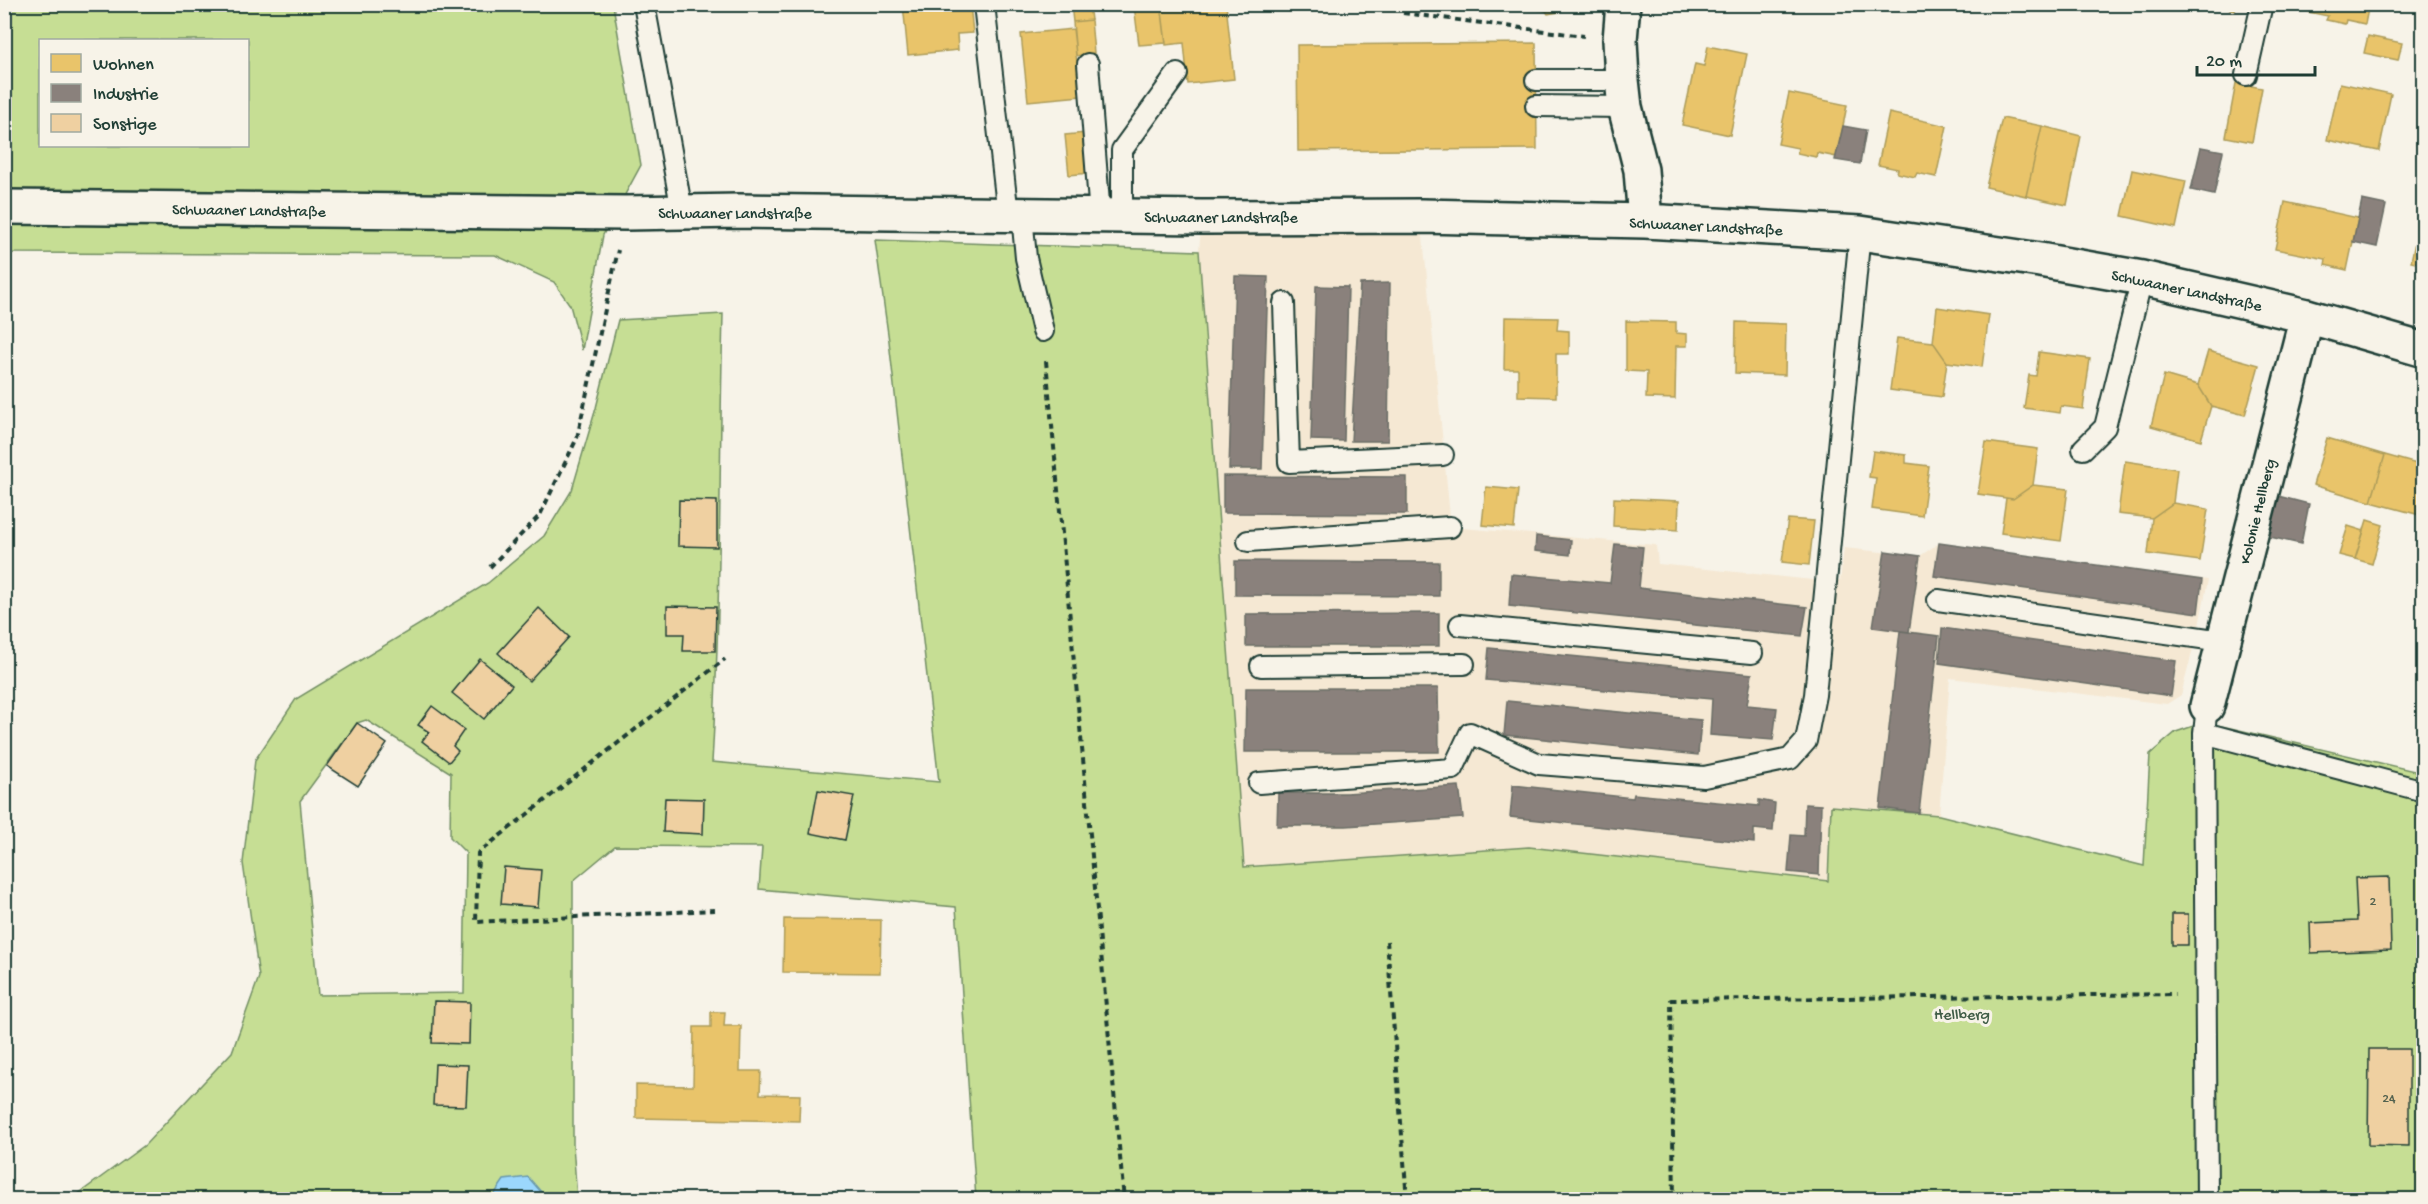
<svg xmlns="http://www.w3.org/2000/svg" width="2428" height="1204" viewBox="0 0 2428 1204" font-family="'Gochi Hand',sans-serif">
<style>
.built{fill:#f5e8d3}
.green{fill:#c6de94;stroke:#728e64;stroke-width:1.5;fill-rule:evenodd}
.water{fill:#9bd7fc;stroke:#6999ac;stroke-width:1.5}
.homes{fill:#e9c46a;stroke:#ac9c5a;stroke-width:1.5}
.industry{fill:#8a817c;stroke:#6a6d66;stroke-width:1.5}
.building{fill:#efd0a1;stroke:#1f3d34;stroke-width:1.5}
.lines{fill:none;stroke-linecap:round;stroke-linejoin:round}
.lane-casing{stroke:#1f3d34;stroke-width:24}
.street-casing{stroke:#1f3d34;stroke-width:38}
.path{stroke:#1f3d34;stroke-width:4;stroke-dasharray:6 4.5;stroke-linecap:butt}
.lane{stroke:#f7f3e8;stroke-width:20}
.street{stroke:#f7f3e8;stroke-width:33}
.labels{text-anchor:middle;stroke-width:6;stroke-linejoin:round;paint-order:stroke}
.number-label{font-size:14px;fill:#53624f}
.street-label{font-size:16px;fill:#1f3d34;stroke:#f7f3e8}
.park-label{font-size:16px;fill:#405d47;stroke:#f7f3e8}
</style>
<rect width="100%" height="100%" fill="#f7f3e8"/>
<filter id="ink" filterUnits="userSpaceOnUse"><feTurbulence type="fractalNoise" baseFrequency=".0167" numOctaves="2"/><feDisplacementMap in="SourceGraphic" scale="12" xChannelSelector="R" yChannelSelector="G"/><feConvolveMatrix kernelMatrix="1 2 1 2 8 2 1 2 1" color-interpolation-filters="sRGB"/></filter>
<g filter="url(#ink)">
<!-- built -->
<path class="built" d="M1421 216 1451 527 1656 545 1658 564 1813 580 1840 581 1844 548 1920 556 1939 543 2208 580 2199 626 2181 695 2167 704 1950 678 1939 815 1831 806 1829 881 1529 847 1243 867 1199 251 1202 217Z"/>
<!-- green -->
<path class="green" d="M5 5H613L641 165 603 235 582 350 570 305 554 282 495 255 5 253ZM40 40H248V146H40Z
M875 240 1199 251 1244 867 1529 847 1828 881 1831 806 1939 815 2144 866 2150 754 2176 732 2205 722 2423 773V1199H976L956 907 759 889 762 847 615 846 573 881V1145L577 1199 70 1200 145 1145 232 1052 259 977 243 863 255 760 296 699 488 583 544 536 572 490 596 408 618 320 723 314C719 463 721 612 712 762L939 782 889 341ZM366 720 451 773 450 837 466 853 464 993 318 995 300 801 357 723Z"/>
<!-- water -->
<path class="water" d="M528 1177 542 1193 553 1199H491L504 1180Z"/>
<!-- homes -->
<path class="homes" d="M903 4H970L973 33 957 34 958 50 908 55Z
M1071 4H1089L1091 20 1073 22Z
M1161 4H1226L1234 79 1188 84 1184 43 1166 45Z
M1161 4 1166 43 1139 45 1134 5Z
M1514 4H1561L1558 12 1548 14 1546 11Z
M2209 4H2236L2235 10Z
M2310 4H2369L2365 24 2346 20 2345 24 2326 20 2328 16 2308 12Z
M1091 20 1094 53 1076 56 1073 22Z
M1073 29 1081 96 1028 101 1021 34Z
M2368 36 2402 43 2398 60 2364 53Z
M1536 43 1537 149 1298 151 1297 45Z
M1708 46 1747 54 1730 135 1682 125 1695 64 1704 66Z
M2236 83 2262 88 2252 142 2226 137Z
M2340 83 2391 94 2379 151 2327 140Z
M1789 93 1847 105 1837 157 1817 153 1816 157 1797 153 1798 148 1778 144Z
M1889 113 1947 126 1936 177 1917 173 1915 177 1897 173 1898 169 1878 165Z
M2002 118 2042 126 2026 196 1986 187Z
M2042 126 2081 136 2067 205 2026 196Z
M1086 133 1090 173 1069 175 1065 135Z
M2132 170 2186 181 2176 228 2122 216Z
M2424 201V264L2411 261Z
M2285 202 2358 218 2347 270 2325 265 2326 259 2275 249Z
M1937 307 1989 315 1982 367 1947 362 1933 342Z
M1505 317 1558 318 1557 330 1569 331V354H1556V397L1518 396V369H1504Z
M1626 321 1676 322V333L1687 334V346H1676L1675 399 1646 398 1647 372 1626 371Z
M1736 322 1786 324 1785 375 1735 373Z
M1897 338 1933 342 1947 362 1942 397 1890 390Z
M2208 351 2259 365 2245 415 2211 406 2198 385Z
M2039 352 2090 359 2083 409 2061 406 2060 413 2024 408 2029 375 2036 376Z
M2164 375 2198 385 2211 406 2201 440 2151 426Z
M2327 438 2385 455 2371 502 2313 485Z
M1986 442 2038 449 2033 485 2013 499 1978 494Z
M1873 451 1906 455V463L1929 466 1922 516 1872 509 1876 478 1869 477Z
M2385 455 2424 466V507L2420 515 2371 502Z
M2125 461 2177 469 2173 503 2152 518 2118 514Z
M2033 485 2068 489 2061 541 2001 533 2006 498 2013 499Z
M1486 487 1518 490 1514 528 1482 525Z
M1614 498 1679 501 1678 530 1613 526Z
M2173 503 2208 509 2200 561 2148 554 2152 518Z
M1788 519 1814 521 1809 565 1782 562Z
M2367 520 2383 525 2372 564 2355 559Z
M2348 526 2364 531 2355 559 2339 555Z
M784 919 881 920 880 973 783 972Z
M711 1012H725L724 1026H741L740 1071H761L760 1094 800 1095 799 1121 636 1118V1085L693 1086 694 1027H711Z"/>
<!-- industry -->
<path class="industry" d="M1843 126 1866 130 1860 164 1835 160Z
M2201 147 2223 151 2214 195 2191 190Z
M2362 200 2386 205 2377 247 2353 242Z
M1235 276 1268 277 1262 469H1229Z
M1390 283 1388 441H1351L1360 284Z
M1316 286 1348 287 1344 441 1311 440Z
M1223 476 1407 477V514L1223 513Z
M2278 496 2309 504 2301 544 2270 537Z
M1536 536 1571 540 1570 555 1535 551Z
M1939 543 2202 580 2198 613 1934 576Z
M1615 544 1643 547 1639 588 1807 607 1802 636 1509 606 1511 574 1610 583Z
M1885 551 1920 556 1909 632 1873 627Z
M1235 561 1439 562V596L1235 595Z
M1439 613V646H1246V614Z
M1942 628 2176 661 2171 696 1939 663Z
M1900 631 1939 636 1919 813 1880 808Z
M1489 648 1752 674 1747 705 1777 708 1773 740 1710 735 1712 699 1486 680Z
M1246 688H1438L1439 752H1245Z
M1507 701 1701 720 1698 755 1504 735Z
M1513 785 1633 798 1634 794 1759 806V800L1775 803 1773 831 1754 829V843L1510 817Z
M1459 786 1463 818 1346 826H1277L1278 793H1346Z
M1805 804 1821 805 1819 875 1788 872 1791 835 1804 836Z"/>
<!-- building -->
<path class="building" d="M679 500 717 501V547L678 546Z
M667 606 716 607 715 651H683L684 634H667Z
M539 608 569 637 529 681 498 653Z
M480 659 512 685 484 719 452 693Z
M432 706 464 730 453 746 458 751 449 762 422 741 429 732 418 725Z
M357 723 387 744 358 786 327 766Z
M818 790 854 796 845 840 810 833Z
M665 798 704 799 703 834 663 832Z
M504 867 541 870 538 907 501 904Z
M2389 877 2391 950 2311 953 2310 923 2357 921 2355 878Z
M2172 914H2188V945H2172Z
M434 1001 470 1002 469 1044 432 1043Z
M2369 1049H2409V1146L2368 1145Z
M435 1064 468 1065 466 1106 433 1105Z"/>
<g class="lines">
<defs>
<path id="lane" d="M644 4 682 211
M984 4 1008 215
M1088 64 1100 216
M2246 75 2262 4
M1536 80H1622
M1536 106 1625 107
M1022 215 1026 258 1043 331
M1122 216V150L1177 74
M1284 303 1289 462 1443 455
M2083 449 2105 427 2142 278
M1248 541 1450 527
M1938 600 2222 641
M1460 625 1752 653
M1261 666 1464 664
M2204 733 2424 791
M1259 783 1453 769 1470 733 1539 764 1704 777 1790 759 1806 741 1815 695 1860 233
M2207 1200 2204 733 2207 706"/>
<path id="street" d="M1623 4 1620 40 1622 80 1625 107 1641 170 1645 221
M4 207 626 213 739 211 1202 217 1421 216 1645 221 1860 233 2040 260 2142 278 2307 316 2424 350
M2207 706 2307 316"/>
</defs>
<!-- lane casing -->
<use href="#lane" class="lane-casing"/>
<!-- street casing -->
<use href="#street" class="street-casing"/>
<!-- path -->
<path class="path" d="M1403 13 1584 36
M1046 361 1124 1200
M490 567 540 515 577 438 618 250
M715 910 476 922 478 853 725 659
M1387 941 1407 1200
M1674 1200 1671 1000 2175 994"/>
<!-- lane -->
<use href="#lane" class="lane"/>
<!-- street -->
<use href="#street" class="street"/>
</g>
</g>
<g class="labels">
<!-- number labels -->
<g class="number-label">
<text x="2373" y="905">2</text>
<text x="2389" y="1102">24</text>
</g>
<!-- street labels -->
<g class="street-label">
<text transform="translate(249 209) rotate(1)" y="6">Schwaaner Landstraße</text>
<text x="735" y="218">Schwaaner Landstraße</text>
<text x="1221" y="222">Schwaaner Landstraße</text>
<text transform="translate(1706 225) rotate(3)" y="6">Schwaaner Landstraße</text>
<text transform="translate(2187 289) rotate(12)" y="6">Schwaaner Landstraße</text>
<text transform="translate(2256 511) rotate(-76)" y="6">Kolonie Hellberg</text>
</g>
<!-- park labels -->
<g class="park-label">
<text x="1962" y="1019">Hellberg</text>
</g>
</g>
<!-- margin -->
<rect width="2428" height="1204" fill="none" stroke="#f7f3e8" stroke-width="24"/>
<rect x="12" y="12" width="2404" height="1180" fill="none" stroke="#1f3d34" stroke-width="2" filter="url(#ink)"/>
<!-- legend -->
<rect x="39" y="39" width="210" height="108" fill="#f7f3e8" stroke="#a1aaa0" stroke-width="1.5"/>
<rect x="51" y="54" width="30" height="18" fill="#e9c46a" stroke="#a1aaa0" stroke-width="1.5"/>
<text x="93" y="69" font-size="18" fill="#1f3d34">Wohnen</text>
<rect x="51" y="84" width="30" height="18" fill="#8a817c" stroke="#a1aaa0" stroke-width="1.5"/>
<text x="93" y="99" font-size="18" fill="#1f3d34">Industrie</text>
<rect x="51" y="114" width="30" height="18" fill="#efd0a1" stroke="#a1aaa0" stroke-width="1.5"/>
<text x="93" y="129" font-size="18" fill="#1f3d34">Sonstige</text>
<!-- scale -->
<path d="M2197 66v9h118v-9" fill="none" stroke="#1f3d34" stroke-width="3"/>
<text x="2206" y="66" font-size="18" fill="#1f3d34" stroke="#f7f3e8" stroke-width="4.5" paint-order="stroke">20 m</text>
</svg>
